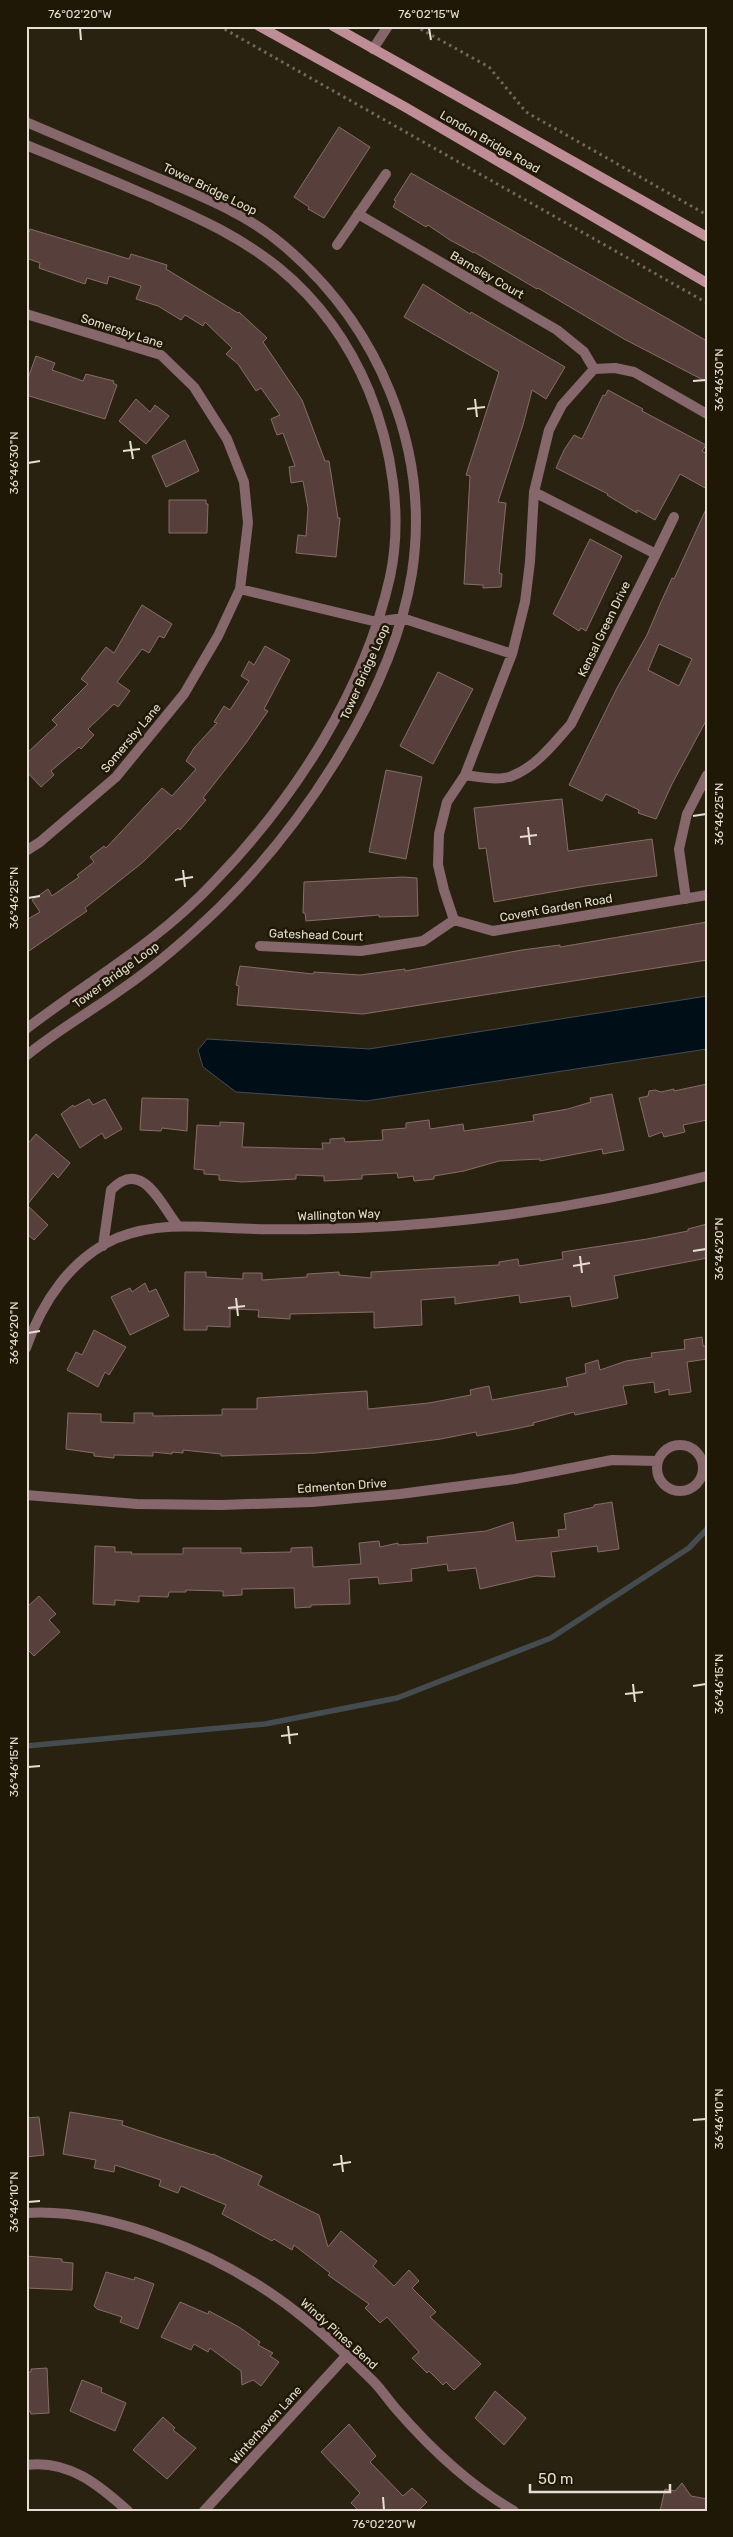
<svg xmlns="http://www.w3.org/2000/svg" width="733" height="2537" viewBox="0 0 733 2537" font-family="Rubik,sans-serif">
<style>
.water{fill:#000e18;stroke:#444c50}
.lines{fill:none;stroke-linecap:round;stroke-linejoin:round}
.stream{stroke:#444c50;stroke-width:5.5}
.building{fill:#57403b;stroke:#856d67;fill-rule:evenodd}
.path{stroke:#706959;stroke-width:3;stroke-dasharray:2.5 4;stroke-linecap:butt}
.service{stroke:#86676c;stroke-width:10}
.minor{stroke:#86676c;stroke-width:10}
.secondary{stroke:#be8d95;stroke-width:10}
.ticks{fill:none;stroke:#e4ded3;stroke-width:2}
.labels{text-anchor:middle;stroke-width:5;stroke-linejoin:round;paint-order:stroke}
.street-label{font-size:12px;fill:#e4ded3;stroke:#201807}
.neatline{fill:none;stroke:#e4ded3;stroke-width:2}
.ticks-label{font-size:12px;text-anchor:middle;fill:#e4ded3}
</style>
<rect width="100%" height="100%" fill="#2a2210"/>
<!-- water -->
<path class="water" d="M707 996V1049L366 1101 236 1092 203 1067 198 1050 207 1039 369 1049Z"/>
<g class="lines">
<!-- stream -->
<path class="stream" d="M26 1746 265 1724 397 1698 551 1638 689 1548 707 1529"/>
</g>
<!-- building -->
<path class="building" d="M339 127 370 147 324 218 308 209 309 207 294 197Z
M411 173 707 341V382L624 339 538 288 537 289 474 252V253L450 240 428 225 426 227 393 207 396 201 394 200Z
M30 229 129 259 131 254 167 265 166 269 238 313 239 312 267 338 263 342 302 400 325 461H329L338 518H340L336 557 296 553 298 535 306 536 308 508 303 481 291 483 289 467 295 466 283 433 277 435 271 419 280 415 261 388 256 391 238 364 226 354 232 348 205 322 203 326 185 315 181 320 158 306 136 299 141 286 109 276 107 284 87 278 85 284 39 268 40 263 26 258V240Z
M423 284 470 314 471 312 565 367 546 399 532 390 523 425 498 502 506 503 499 573 502 574 501 587 483 588V585L464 584 470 476 466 475 499 372 404 317Z
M36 356 55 363 52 370 83 381 86 374 114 381 113 383 117 385 105 419 26 395V384Z
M608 390 643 409 642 411 706 445 702 451 707 454V489L680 474 655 520 637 510V513L607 495 608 494 556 468 564 450 574 435 582 439 603 395 605 396Z
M136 399 150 412 155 405 169 416 146 444 119 421Z
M185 440 199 471 166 487 152 456Z
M169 500H206V504H208L207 533H169Z
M707 507V719L672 784 656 819 638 813 639 810 606 794 602 801 569 785 617 688 647 635 661 602 672 578 674 579ZM659 644 692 659 679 686 648 670Z
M590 539 622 556 586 631 581 628 579 631 553 614Z
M142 605 172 624 164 638 159 636 149 653 142 649 117 682 130 691 118 707 114 704 88 729 94 735 81 749 79 747 51 771 54 775 41 787 26 771V754L57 725 52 720 88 684 81 679 106 647 114 653Z
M265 646 290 660 264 709 268 711 246 743 203 798 206 800 180 830 178 828 142 863 85 908 87 911 26 953V920L40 912 32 900 48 889 52 896 79 877 77 875 94 862 90 857 104 846 106 848 162 788 172 796 196 769 186 761 194 748 217 723 214 722 224 706 230 710 249 681 241 676 249 661 254 665Z
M438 672 473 689 433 764 400 746Z
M386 770 422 777 406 859 369 852Z
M562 799 568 851 652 839 657 876 586 886 494 902 486 848 479 849 474 808Z
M403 877 417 878 418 916 379 917V915L306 921 305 913H303L304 882Z
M707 922V960L363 1014 237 1005 239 986 236 985 240 966 313 974 314 972 360 975 405 969V971L522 950 560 945V947Z
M707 1084V1120L683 1125 685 1132 664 1137 662 1132 649 1137 639 1098 648 1096 649 1091 655 1090 661 1092 674 1089V1091Z
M612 1094 624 1150 603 1154 602 1149 540 1161V1159L499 1161 464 1171 434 1176V1179L414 1181 413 1176 398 1178 397 1173 362 1175V1179L324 1181V1176L296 1175V1179L242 1182 219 1180V1175L204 1174V1170L194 1169 197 1125 220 1126V1122L244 1123 242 1147 323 1149 322 1143H330V1139L344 1138 345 1142 383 1140 382 1130 406 1128V1123L429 1120 430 1129 463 1124 464 1131 534 1121 533 1115 568 1109 591 1102 590 1098Z
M142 1098 188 1099 187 1131 162 1128 161 1131 140 1130Z
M89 1099 93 1105 105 1099 122 1129 105 1139 102 1133 80 1148 61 1114 73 1105 74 1107Z
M36 1134 70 1163 58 1178 53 1173 27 1205 48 1225 34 1240 26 1233V1146Z
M707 1224V1258L614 1276 618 1298 572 1307 570 1296 520 1303 519 1295 455 1304V1297L421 1300 422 1325 374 1328V1312L290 1314V1319L258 1317 259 1310 230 1309V1327L207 1326V1330H184L185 1272H206V1277L243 1279V1273H262V1280L307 1277V1274L339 1272V1275L371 1278V1272L499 1265V1262L518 1259 519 1266 563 1259 562 1252 647 1239 688 1231V1229Z
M145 1283 149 1292 156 1289 169 1316 130 1335 111 1297 130 1288 132 1292Z
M94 1330 126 1347 109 1375 105 1372 98 1387 67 1370 76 1352 82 1355Z
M702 1337 703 1346H707V1359L687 1362 691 1392 669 1395V1389L655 1393 654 1382 623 1386 627 1404 575 1415 574 1412 533 1423 534 1425 515 1429 477 1436 476 1432 441 1439 371 1448 316 1453 221 1456V1454L183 1450V1453L172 1452V1454L153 1452V1456L114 1455V1458L94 1456V1453L66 1449 68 1413 101 1414V1422L134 1423V1413H153V1416L222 1415V1409H257V1398L367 1391 368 1409 429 1403 471 1395 470 1390 489 1386 492 1400 568 1386 566 1378 586 1373 585 1364 598 1360 600 1370 626 1361 652 1357 651 1353 685 1349 684 1340Z
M612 1502 619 1549 598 1552 597 1546 551 1552 555 1577 536 1576 480 1589 476 1568 448 1571 447 1564 411 1569 412 1581 379 1584 378 1577 349 1579 350 1604 311 1605V1607L295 1608 294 1588 242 1589V1595L223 1596V1591L186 1590V1592H169L168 1597 139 1596V1602L115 1600V1605L93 1604 95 1546 115 1547V1552H132L131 1554H183V1548H241V1553L291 1552V1548L312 1547 313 1567 361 1564 359 1543 379 1541 380 1547 398 1543V1545L428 1543 427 1537 486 1531 513 1522 516 1541 559 1537 558 1530 566 1529 564 1514 594 1507V1505Z
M39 1596 56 1614 49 1620 60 1632 34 1656 26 1648V1608Z
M70 2112 123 2121 122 2125 213 2155V2154L262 2176 258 2185 319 2215 328 2247 341 2231 377 2261 373 2266 394 2286 409 2270 419 2281 412 2288 436 2312 430 2317 481 2364 454 2390 446 2382 443 2385 429 2371 427 2373 412 2358 419 2352 387 2317 380 2323 365 2308 369 2304 328 2275 330 2273 294 2245 292 2250 274 2239 272 2241 222 2214 226 2205 181 2186 178 2193 159 2186 161 2180 115 2165 114 2172 94 2168 96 2160 63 2154Z
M39 2117 44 2155 26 2157V2118Z
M26 2256 62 2259V2262L73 2263 72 2290 26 2288Z
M106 2272 134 2280 135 2277 154 2284 138 2329 120 2322 122 2317 97 2309 94 2306Z
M180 2302 208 2314 209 2311 239 2327 260 2342 258 2345 273 2353 270 2356 279 2362 261 2386 253 2380 242 2385 241 2371 210 2348 208 2352 194 2344 191 2350 161 2337Z
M47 2368 49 2413 31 2414 30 2411 26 2412V2372H31V2369Z
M82 2380 102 2388 101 2392 126 2403 115 2431 70 2411Z
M495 2391 526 2418 504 2445 475 2418Z
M163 2417 175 2428 173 2430 196 2448 167 2479 133 2450Z
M349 2424 376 2456 370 2462 403 2496 412 2488 427 2502 418 2511H359L351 2503 360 2493 321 2452Z
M682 2483 691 2496 707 2499V2511H660L665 2489 675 2491Z"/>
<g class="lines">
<!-- path -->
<path class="path" d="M219 26 707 303
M415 26 489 67 526 112 707 215"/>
<!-- service -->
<path class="service" d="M373 49 388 26"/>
<!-- minor -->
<path class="minor" d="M26 122C70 141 114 159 158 178 201 196 247 214 283 245 378 325 431 448 412 573 393 691 305 823 221 906 190 936 157 965 122 989 90 1012 56 1031 26 1056
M26 145C68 162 109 179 151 197 198 218 238 235 279 268 319 301 349 343 369 391 392 448 403 516 390 577 364 692 295 798 214 882 157 943 91 979 26 1029
M358 214 557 330 584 352 594 369
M337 245 386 174
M26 314 161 355 194 387 227 439 244 482 248 523 240 589 218 636 184 694 116 777 40 842 26 851
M656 554 674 517
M240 589 377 622 402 618 512 654
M465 775C479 777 499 781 512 776 536 767 555 742 571 724L656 554 534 492
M686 899 679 849 687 814 707 775
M454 920 444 890 438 865 439 834 447 802 465 775 512 654 525 602 530 562 534 492 549 430 562 405 594 369 615 368 634 372 707 414
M454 920 493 931 707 895
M260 946 361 951 423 941 454 920
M103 1246 111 1190C142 1157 161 1205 178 1226
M26 1348C42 1302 71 1258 117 1238 162 1220 208 1228 255 1229 289 1230 323 1229 357 1228 474 1223 593 1205 707 1176
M657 1468a23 23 0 1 1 46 0a23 23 0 1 1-46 0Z
M26 1495 137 1504 221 1505 312 1502 400 1494 515 1479 612 1460 658 1461
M26 2213C111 2208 218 2254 286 2304 317 2327 346 2354 373 2381 382 2390 389 2401 397 2410 430 2448 471 2486 514 2511
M26 2465C68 2459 99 2485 128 2511
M204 2511 346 2356"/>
<!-- secondary -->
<path class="secondary" d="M259 26 405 107 707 283
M333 26 707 237"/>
</g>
<!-- ticks -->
<path class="ticks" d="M80 28 81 40M429 28 431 40M693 381 706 380M475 399 477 417M467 409 485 407M130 441 133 459M123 451 140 449M28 463 40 461M693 816 706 814M528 827 530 845M520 837 537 835M183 870 185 887M175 880 193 877M28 898 40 896M693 1251 706 1249M580 1256 582 1273M573 1266 590 1263M236 1298 238 1316M228 1308 245 1306M28 1333 40 1331M633 1684 635 1702M693 1686 706 1684M625 1694 643 1692M288 1726 290 1744M281 1736 298 1734M28 1767 40 1766M693 2120 706 2119M341 2155 343 2172M333 2165 351 2162M28 2202 40 2201M383 2497 384 2510"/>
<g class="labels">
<!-- street labels -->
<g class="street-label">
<text transform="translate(490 142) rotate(30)" y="4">London Bridge Road</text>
<text transform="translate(210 189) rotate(26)" y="4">Tower Bridge Loop</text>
<text transform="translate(487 275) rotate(30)" y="4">Barnsley Court</text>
<text transform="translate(122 331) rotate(18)" y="4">Somersby Lane</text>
<text transform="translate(604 629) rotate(-64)" y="4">Kensal Green Drive</text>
<text transform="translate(365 672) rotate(-66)" y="4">Tower Bridge Loop</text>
<text transform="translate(131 738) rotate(-50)" y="4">Somersby Lane</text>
<text transform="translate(556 908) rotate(-10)" y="4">Covent Garden Road</text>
<text transform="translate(316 935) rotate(2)" y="4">Gateshead Court</text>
<text transform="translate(116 975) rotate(-36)" y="4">Tower Bridge Loop</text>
<text transform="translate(339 1215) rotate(-2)" y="4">Wallington Way</text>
<text transform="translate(342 1486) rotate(-4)" y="4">Edmenton Drive</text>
<text transform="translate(339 2334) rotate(42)" y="4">Windy Pines Bend</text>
<text transform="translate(266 2425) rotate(-48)" y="4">Winterhaven Lane</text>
</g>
</g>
<!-- border -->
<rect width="733" height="2537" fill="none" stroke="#201807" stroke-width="55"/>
<!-- scale -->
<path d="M530 2484v8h140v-8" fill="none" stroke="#e4ded3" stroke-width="2.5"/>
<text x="538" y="2484" font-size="15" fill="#e4ded3" stroke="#201807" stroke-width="4" paint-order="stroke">50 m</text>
<rect x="28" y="28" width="678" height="2482" class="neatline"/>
<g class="ticks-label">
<text x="80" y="18">76°02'20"W</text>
<text x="429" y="18">76°02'15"W</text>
<text transform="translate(719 380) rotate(-90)" y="4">36°46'30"N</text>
<text transform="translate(14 463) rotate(-90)" y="4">36°46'30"N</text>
<text transform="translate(719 814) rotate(-90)" y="4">36°46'25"N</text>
<text transform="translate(14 898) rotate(-90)" y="4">36°46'25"N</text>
<text transform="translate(719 1249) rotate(-90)" y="4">36°46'20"N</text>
<text transform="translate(14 1333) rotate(-90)" y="4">36°46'20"N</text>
<text transform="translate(719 1684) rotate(-90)" y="4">36°46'15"N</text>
<text transform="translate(14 1767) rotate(-90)" y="4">36°46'15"N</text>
<text transform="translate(719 2119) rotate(-90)" y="4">36°46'10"N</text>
<text transform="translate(14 2202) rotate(-90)" y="4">36°46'10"N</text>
<text x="384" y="2528">76°02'20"W</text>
</g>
</svg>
